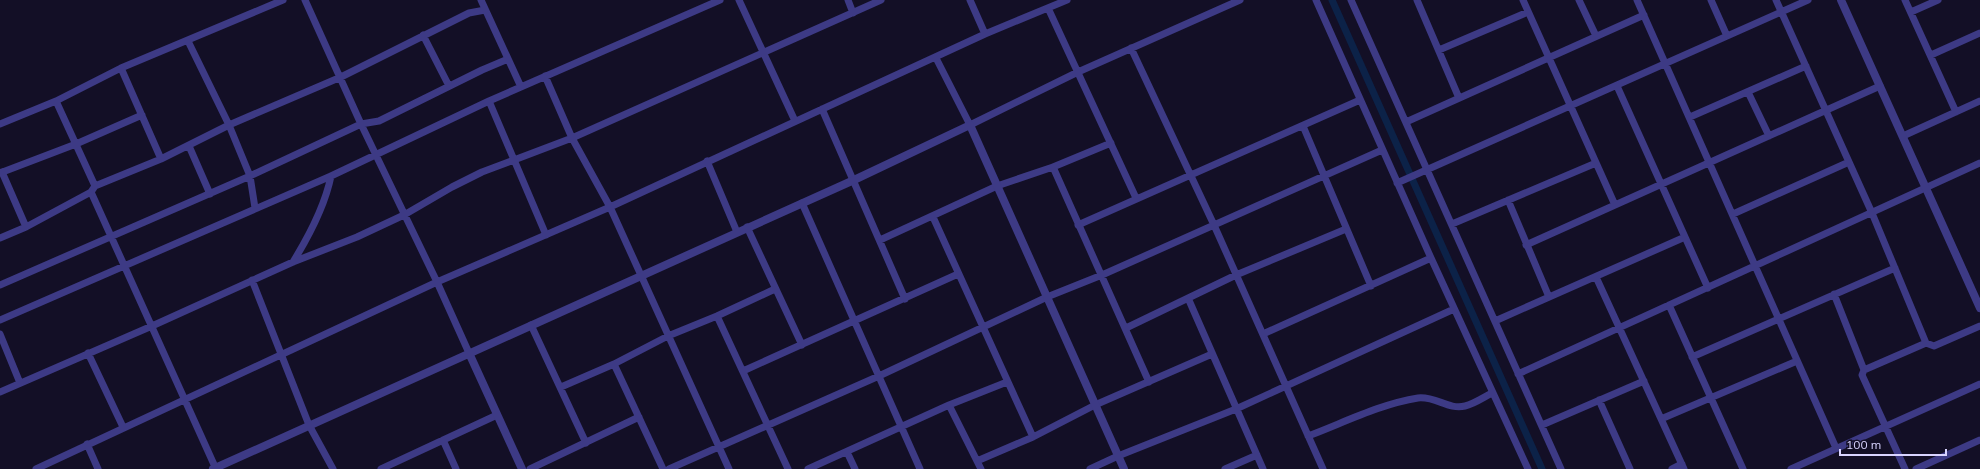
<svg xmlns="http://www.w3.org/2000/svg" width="1980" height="469" viewBox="0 0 1980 469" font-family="Mulish,sans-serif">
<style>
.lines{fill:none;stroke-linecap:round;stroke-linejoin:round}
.canal{stroke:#0c2248;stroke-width:7}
.minor{stroke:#3d3a85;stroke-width:7}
.tertiary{stroke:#3d3a85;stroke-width:8}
</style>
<rect width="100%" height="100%" fill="#130f26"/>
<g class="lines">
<!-- canal -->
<path class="canal" d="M1332 0 1542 469"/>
<!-- minor -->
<path class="minor" d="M305 0 361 124 437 282 469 353
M481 0 521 87
M739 0 795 121
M848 0 853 13
M970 0 985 34
M1316 0 1431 258 1528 469
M1351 0 1561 469
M1417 0 1459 98
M1523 0 1615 205
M1579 0 1596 36
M1637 0 1836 448
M1711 0 1727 36
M1776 0 1872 213 1926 343
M1905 0 1956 112
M1048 8 1136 198
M1911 12 1938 0
M423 35 449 86
M188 41 229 125 250 176 255 208
M1131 48 1214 225 1323 469
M1439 50 1528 12
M1931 55 1980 33
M936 58 970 125 1078 72 1240 0
M121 68 161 159
M545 76 572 138 610 207 729 469
M1617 86 1708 288
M1748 92 1769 136
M56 101 95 186 91 192 216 469
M489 101 546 235
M822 109 905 299
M1690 117 1806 66
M1406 122 1644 15
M0 124 56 101 121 68 283 0
M1303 126 1371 286
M1903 136 1980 101
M189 146 210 194
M707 161 737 232
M1053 167 1149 382
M2 172 26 227
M0 173 76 144 142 115
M1397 183 1808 0
M95 186 161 159 229 125 341 77 469 13 485 10
M1508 200 1549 297
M802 203 920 469
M1733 214 1849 162
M933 217 1033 437
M1452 224 1596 163
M1078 225 1360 100
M747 227 802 345
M0 238 26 227 91 192
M880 240 997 186 1053 167 1111 143
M1526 245 1880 86
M293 262C309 236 325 206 331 176
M1596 277 1684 469
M252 280 309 425 333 469
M0 285 250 176 361 124 379 121 482 70 508 59
M1834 294 1864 370 1862 375 1905 469
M1188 298 1263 469
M1669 305 1743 469
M717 316 788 469
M0 320 331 176 489 101 720 0
M1495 321 1685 237
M531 325 586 443
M1126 328 1236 275 1346 229
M0 334 20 383
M1263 334 1431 258
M88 353 123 427
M1692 357 1895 268
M614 364 663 469
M1864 370 1926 343 1934 346 1980 326
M743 371 958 274
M1518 374 1980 163
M561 387 614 364 668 336 717 316 775 289
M0 392 152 326 293 262 357 237 404 215 452 187 482 172 572 138 881 0
M1599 400 1630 469
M949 405 981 469
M1661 419 1797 361
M1542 425 1644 381
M1308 436C1343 423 1380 404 1418 398 1436 396 1448 410 1465 406 1474 404 1484 397 1492 393
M443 440 456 469
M87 444 98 469
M847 452 855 469
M977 461 1033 437 1095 405 1212 354
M36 469 437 282 610 207 985 34 1067 0
M381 469 497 415
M530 469 639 417
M669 469 879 376 1047 297 1102 275 1382 150
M808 469 949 405 1007 382
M1090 469 1118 456 1236 409 1454 309
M1225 469 1257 455
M1672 469 1682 464
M1791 469 1980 384
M1916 469 1980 440"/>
<!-- tertiary -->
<path class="tertiary" d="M1841 0 1980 308
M469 353 522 469
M213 469 854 180 970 125 1124 469"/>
</g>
<!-- scale -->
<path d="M1840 449v6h106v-6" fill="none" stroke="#d9d4ff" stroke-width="2"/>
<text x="1846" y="449" font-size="12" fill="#d9d4ff" stroke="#130f26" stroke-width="3" paint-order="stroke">100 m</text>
</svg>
